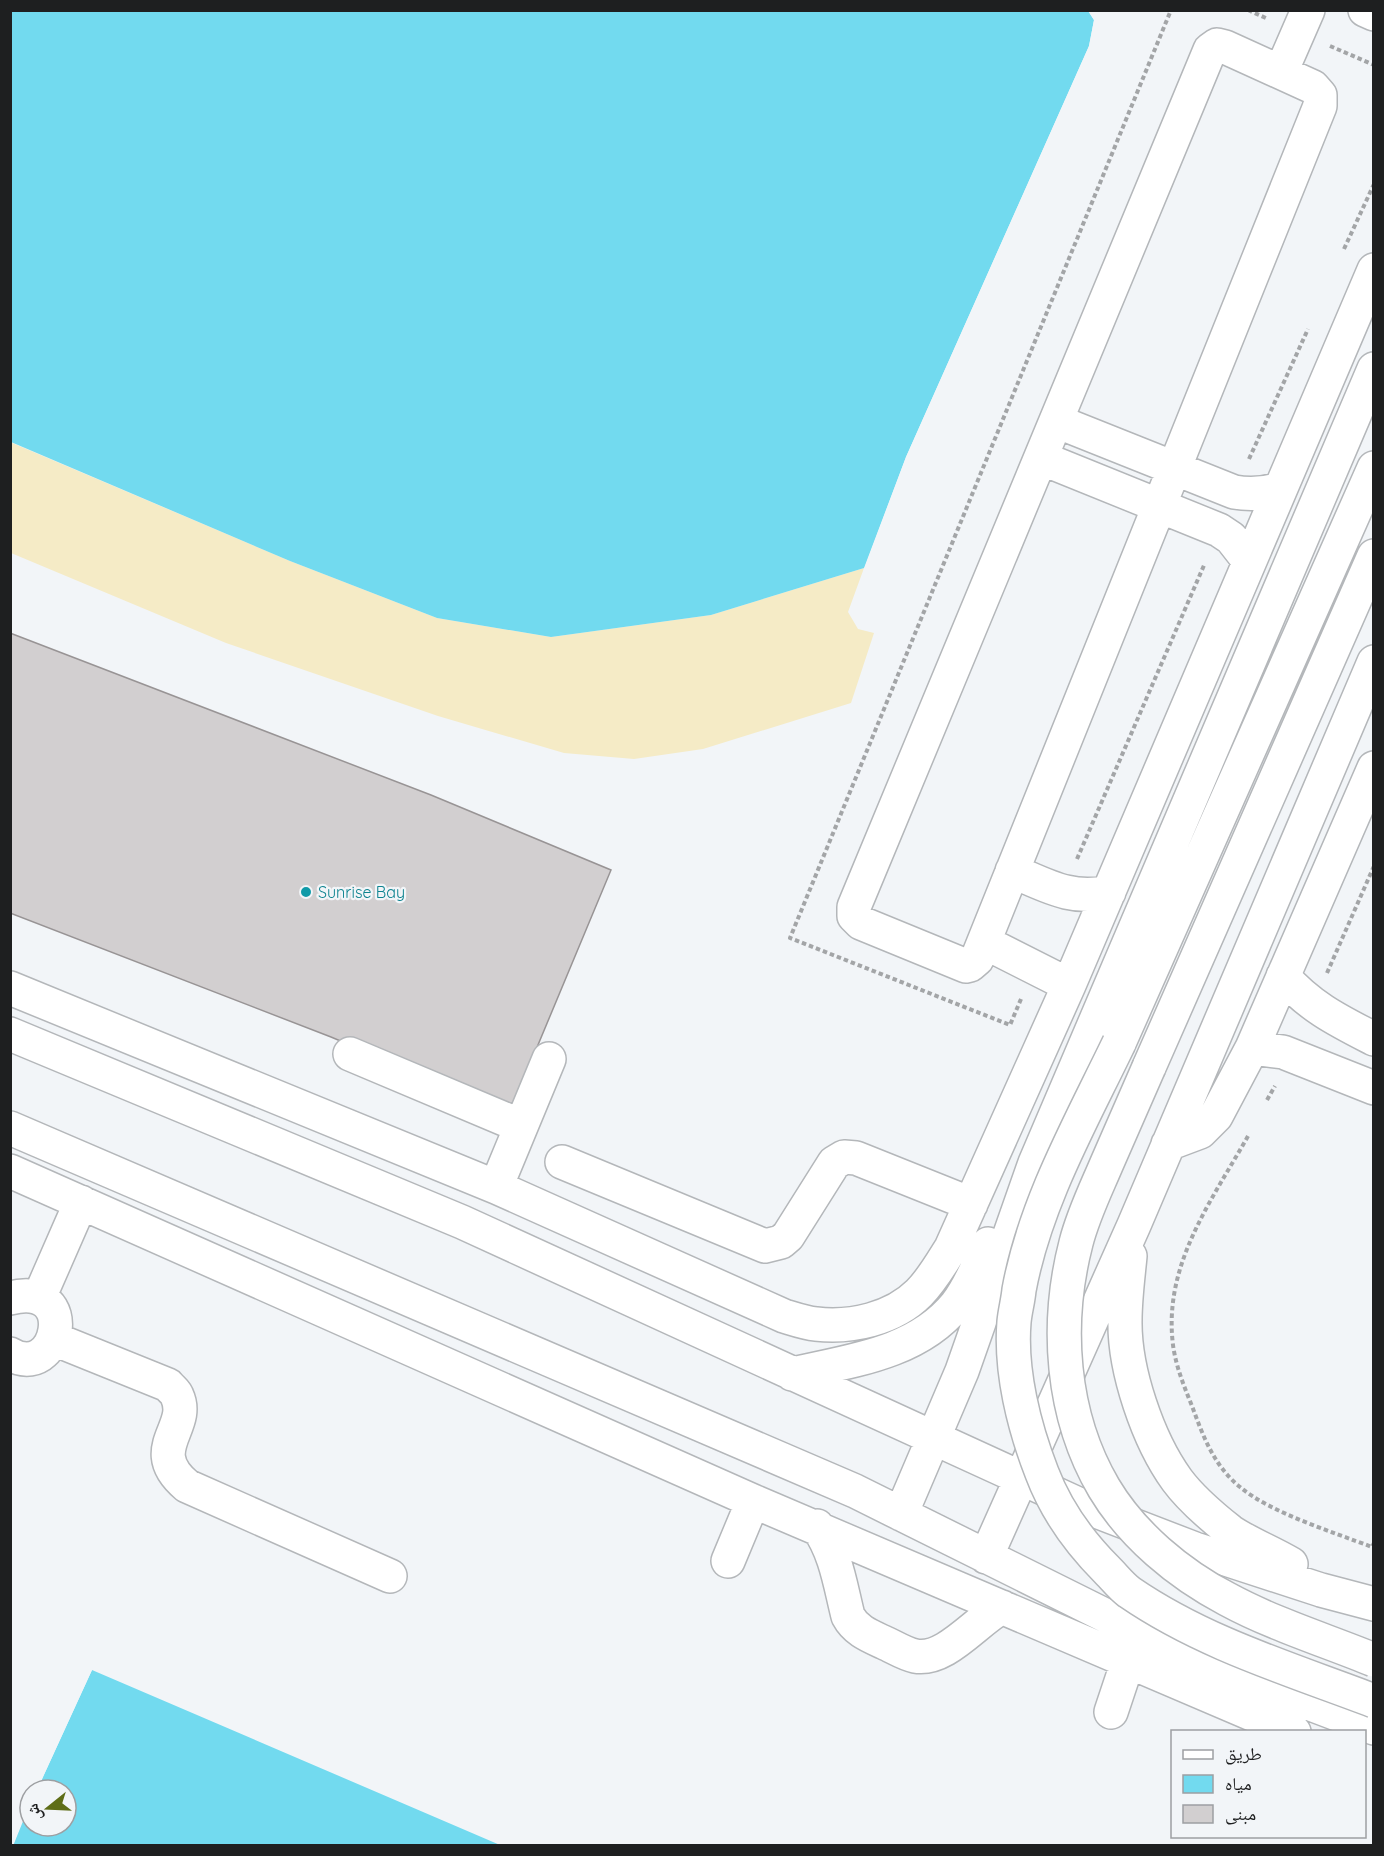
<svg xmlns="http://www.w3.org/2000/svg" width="1384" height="1856" viewBox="0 0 1384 1856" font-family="Quicksand,'Noto Naskh Arabic',sans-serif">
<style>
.sand{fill:#f5ebc6}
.water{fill:#72daef}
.pier{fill:#f2f5f8}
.building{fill:#d2cfd0;stroke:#989495;stroke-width:1.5}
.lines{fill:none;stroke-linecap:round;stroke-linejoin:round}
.minor-casing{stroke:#b4b7ba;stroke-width:36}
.path{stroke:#a3a5a7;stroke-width:4;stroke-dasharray:4.5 3;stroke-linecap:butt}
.minor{stroke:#fff;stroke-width:33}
.minor-bridge-casing{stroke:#b4b7ba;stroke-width:36;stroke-linecap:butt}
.minor-bridge{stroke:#fff;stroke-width:33}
.culture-dot{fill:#0f9aa8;stroke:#f2f5f8;stroke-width:2}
.labels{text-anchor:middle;stroke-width:4.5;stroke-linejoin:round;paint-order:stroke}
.culture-label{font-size:16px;fill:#0d838f;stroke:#f2f5f8;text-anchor:start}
</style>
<rect width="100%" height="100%" fill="#f2f5f8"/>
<!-- sand -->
<path class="sand" d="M10 442 290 561 437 618 551 637 711 615 864 568 848 612 858 629 874 633 851 703 703 749 634 759 564 753 438 716 226 643 11 553Z"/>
<!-- water -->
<path class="water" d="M1088 10 1094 20 1089 46 906 457 864 568 711 615 551 637 437 618 290 561 11 442V11Z
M92 1670 500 1845 13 1846 30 1804V1826H66V1790H37Z"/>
<!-- pier -->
<path class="pier" d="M1088 11 1092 10 1097 19 1091 47 909 458 867 569 863 572 906 457 1089 46 1094 20Z
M89 1669 92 1670 37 1790H34Z
M30 1801 13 1845H11L14 1832 27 1803Z"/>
<!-- building -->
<path class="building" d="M10 633 431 795 611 870 510 1112 331 1037 10 913Z"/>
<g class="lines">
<defs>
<path id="minor" d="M1365 10 1374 14
M1217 45 1225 47 1313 87 1320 95V106L977 959 970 965 966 966 861 923 854 916V907L1210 50Z
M1281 72 1308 10
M1056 421 1234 492C1251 495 1264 494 1280 489
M1041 458 1219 530 1231 538 1249 561
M1012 871C1046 885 1071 901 1109 892
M984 942 1069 985
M1283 976C1310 1007 1339 1021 1374 1039
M10 988 496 1187 784 1316C794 1319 805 1323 816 1324 851 1328 893 1319 919 1293 932 1280 941 1264 951 1248L1069 985 1374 270
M10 1034 462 1222 1078 1504 1195 1549 1321 1590 1374 1604
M1119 1043 1374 468
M1252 1048 1283 1052 1374 1088
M350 1054 521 1126
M1149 1067 1374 556
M10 1128 855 1491 1195 1660 1374 1728
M1168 1144 1200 1132 1216 1116 1252 1048 1374 768
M562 1162 765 1246 781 1242 788 1236 834 1163 844 1157 856 1158 971 1204
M10 1171 753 1501 1294 1732
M496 1187 549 1059
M1130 1256C1128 1277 1125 1299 1125 1320 1124 1370 1148 1440 1177 1480 1191 1499 1211 1516 1230 1531 1249 1544 1271 1552 1291 1564
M10 1298C82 1280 58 1383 10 1354
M39 1298 81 1202
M54 1339 168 1385C171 1389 176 1392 177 1396 192 1428 143 1449 187 1486L390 1576
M792 1374C849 1361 916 1354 956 1305 970 1287 979 1264 988 1244
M901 1514 962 1371 1035 1163 1374 369
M817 1526C836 1553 840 1584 848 1616 856 1631 870 1636 885 1643 894 1647 905 1654 915 1656 945 1662 976 1621 1002 1607
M986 1557 1134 1225 1374 662
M728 1561 753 1501
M1111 1712 1128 1661"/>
</defs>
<!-- minor casing -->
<use href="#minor" class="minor-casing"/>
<!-- path -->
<path class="path" d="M1248 10 1268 19
M1330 46 1374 65
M1344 249 1374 184
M1249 459 1308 329
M1077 859 1205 563
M1327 973 1374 866
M1021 999 1010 1025 790 938 1171 10
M1267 1100 1275 1086
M1248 1136C1211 1202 1163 1265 1173 1345 1176 1367 1184 1386 1192 1406 1203 1436 1214 1466 1240 1487 1271 1513 1333 1532 1372 1547L1374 1543"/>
<!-- minor -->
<use href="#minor" class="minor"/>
<defs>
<path id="minor-bridge" d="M1119 1043C1081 1122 1035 1203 1019 1290 1018 1301 1015 1311 1014 1322 1010 1371 1024 1427 1042 1473 1056 1510 1078 1541 1107 1570 1114 1577 1121 1586 1129 1592 1203 1643 1290 1669 1374 1701
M1149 1067C1135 1099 1121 1131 1107 1163 1096 1189 1083 1215 1076 1243 1055 1324 1061 1415 1104 1488 1132 1535 1179 1574 1227 1599 1273 1624 1325 1640 1374 1660"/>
</defs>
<!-- minor-bridge casing -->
<use href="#minor-bridge" class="minor-bridge-casing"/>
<!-- minor-bridge -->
<use href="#minor-bridge" class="minor-bridge"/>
</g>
<!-- markers -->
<circle class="culture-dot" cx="306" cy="892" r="6"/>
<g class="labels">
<!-- culture labels -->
<g class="culture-label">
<text x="318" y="898">Sunrise Bay</text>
</g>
</g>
<!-- border -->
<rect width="1384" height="1856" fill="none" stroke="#1e1f20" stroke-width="24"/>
<!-- legend -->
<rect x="1171" y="1730" width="195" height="108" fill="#f2f5f8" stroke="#9d9fa2" stroke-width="1.5"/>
<rect x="1183" y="1750" width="30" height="9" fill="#ffffff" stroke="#9d9fa2" stroke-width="1.5"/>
<text x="1225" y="1760" font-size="18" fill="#1e1f20">طريق</text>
<rect x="1183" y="1775" width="30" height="18" fill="#72daef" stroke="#9d9fa2" stroke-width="1.5"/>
<text x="1225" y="1790" font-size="18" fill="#1e1f20">مياه</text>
<rect x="1183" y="1805" width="30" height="18" fill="#d2cfd0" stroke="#9d9fa2" stroke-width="1.5"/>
<text x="1225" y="1820" font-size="18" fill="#1e1f20">مبنى</text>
<!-- north arrow -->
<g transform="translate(48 1808) rotate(252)"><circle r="28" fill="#f2f5f8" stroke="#9d9fa2" stroke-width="1.5"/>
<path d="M0-4.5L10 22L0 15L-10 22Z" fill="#5e6d17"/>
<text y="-9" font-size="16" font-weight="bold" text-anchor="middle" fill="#1e1f20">ش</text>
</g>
</svg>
